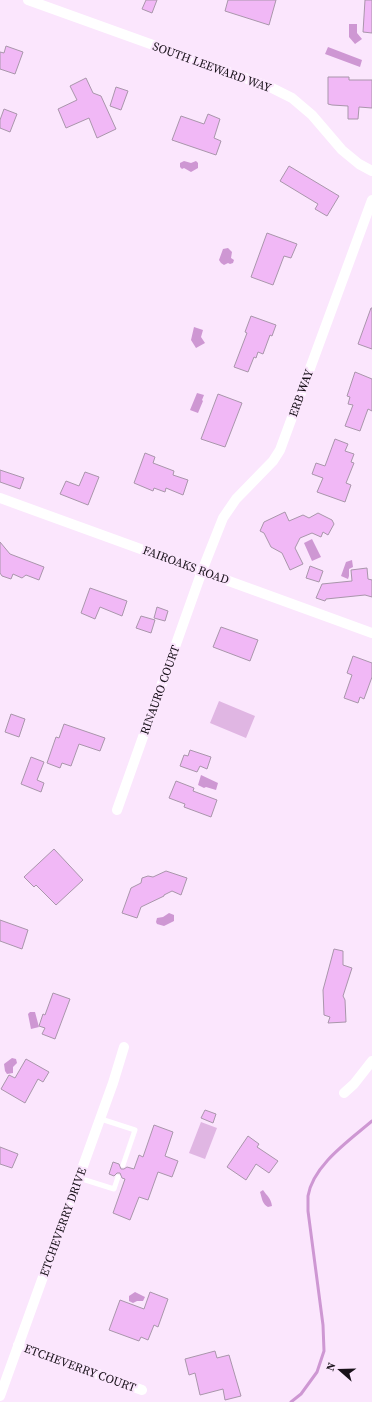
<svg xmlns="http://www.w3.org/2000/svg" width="372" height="1402" viewBox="0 0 372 1402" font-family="'Source Serif 4',serif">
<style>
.green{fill:#e0b6e3}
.water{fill:#ce97d3}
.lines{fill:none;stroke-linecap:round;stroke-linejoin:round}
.stream{stroke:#ce97d3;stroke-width:3}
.building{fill:#f1b8f6;stroke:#a996ab}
.service{stroke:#fff;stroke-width:5}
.minor{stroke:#fff;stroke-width:10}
.labels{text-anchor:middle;stroke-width:4;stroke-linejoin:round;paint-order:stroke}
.street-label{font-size:12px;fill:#181119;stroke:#fbe6fd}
</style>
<rect width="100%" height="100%" fill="#fbe6fd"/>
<!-- green -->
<path class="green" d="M219 701 255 716 246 738 210 723Z
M201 1122 217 1128 205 1159 189 1153Z"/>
<!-- water -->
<path class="water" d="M349 24H357V33L362 39 355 44 349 37Z
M328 47 362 60 360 67 325 54Z
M184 161 191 163 196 161 198 163V168L191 172 184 168 182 169 180 167V163Z
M228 248 232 252 231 258 234 260 233 263 230 264 228 263 224 265 221 263 219 260 223 249Z
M194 327 203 330 201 337 205 343 196 348 191 340Z
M197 393 204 395 202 400 203 401 198 413 190 410Z
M312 539 321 557 312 561 304 543Z
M352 560 353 567 349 569V576L348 579 341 576 346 562Z
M201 775 218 783 216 790 206 787 204 788 198 785Z
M169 913 174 915V921L164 926 157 924 156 922 157 918 163 917Z
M30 1012H35L39 1027 31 1029 28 1014Z
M12 1058 16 1059 17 1063 13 1067V1073L7 1074 5 1071 4 1064Z
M263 1190C267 1196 271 1198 272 1206L268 1207C262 1204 262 1198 260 1192Z
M135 1292 145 1297 143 1301H137L133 1303 129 1301V1296Z"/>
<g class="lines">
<!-- stream -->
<path class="stream" d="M291 1402 301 1394 317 1372 324 1351 323 1325 308 1211C308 1206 308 1201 308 1196 313 1165 350 1140 372 1121"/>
</g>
<!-- building -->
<path class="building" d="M146 0H157L152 13 142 9Z
M228 0H276L269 25 225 11Z
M365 0H372V33L363 32Z
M6 46 23 52 15 74 0 69V52L4 53Z
M328 77H349V80H372V108L359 107 358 119H348V106L332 105 328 104Z
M86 78 93 93 101 96 116 129 97 138 89 118 66 128 58 109 77 100 70 86Z
M116 87 128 91 121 110 110 106Z
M4 109 17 114 10 132 0 128V120Z
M208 114 220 119 214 138 221 141 216 155 172 140 181 116 204 124Z
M289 166 339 196 327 216 315 209 318 204 280 181Z
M267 233 297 244 291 258 284 256 273 285 251 277Z
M371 308H372V349L358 344Z
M251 316 276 325 272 336 270 335 263 354 258 352 256 358 254 357 248 372 234 367 247 333 245 332Z
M355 372 372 379V411L368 409 360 431 345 426 353 405 348 404 350 397 347 396Z
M218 394 242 403 225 447 201 439Z
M335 439 348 444 345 451 354 454 351 462 354 463 346 483 351 485 345 502 317 492 323 478 312 474 316 463 325 466Z
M145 453 155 457 153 463 174 471 173 475 188 480 183 495 166 488 165 492 154 488 153 491 134 483Z
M0 470 24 478 20 489 0 482Z
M85 472 99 477 88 505 60 494 66 481 79 486Z
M285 512 289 521 303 515 309 518 318 513 332 520 334 524 328 535 323 532 321 537 312 533 300 538 295 548 303 564 290 570 282 553 271 547 264 533 260 531 264 522Z
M0 542 10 554 44 567 39 580 26 575 22 578 13 574 11 579 2 576 0 573Z
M310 566 323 571 319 582 306 578Z
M367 568 368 579 372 580V597L365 595 326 599 325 601 316 598 322 584 352 581 351 570Z
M90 588 127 601 122 616 100 607 95 619 81 613Z
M157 607 168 611 165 621 154 618Z
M141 616 155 620 151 633 136 628Z
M221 627 258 640 250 661 213 647Z
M353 656 372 663V677L364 699 360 697 358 703 344 698 352 675 347 673Z
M11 714 25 719 19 737 5 732Z
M64 724 105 738 100 751 79 744 71 766 62 763 60 768 47 763 56 737 59 738Z
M190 750 211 757 207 769 200 766 197 772 180 766 184 755 188 756Z
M31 757 44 762 37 780 44 783 41 792 21 784Z
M176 781 194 788 193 791 217 800 211 817 184 807 185 804 169 798Z
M54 849 83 880 56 905 36 885 34 887 24 877Z
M166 871 187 878 181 895 172 891 164 895V896L141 907 137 918 122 913 131 888 141 883 142 878 148 876 153 877Z
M0 920 28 930 22 949 0 941Z
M334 949 343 951V965L352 968 343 996 345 1000 346 1022 328 1023 330 1017 324 1015 323 990Z
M53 993 70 999 55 1039 42 1034 45 1028 39 1026 43 1014 45 1015Z
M26 1059 49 1072 43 1082 38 1079 25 1103 1 1089 9 1075 15 1078Z
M205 1110 216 1114 213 1123 201 1118Z
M154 1125 173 1132 165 1156 178 1161 172 1177 158 1172 148 1200 139 1197 130 1220 113 1213 125 1179 122 1178 120 1173H117L114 1176 109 1174 113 1162 119 1164 121 1169H124L127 1167 134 1169 139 1155 143 1157Z
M248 1136 259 1144 257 1147 278 1161 269 1173 256 1164 246 1180 227 1167Z
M0 1147 18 1154 12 1168 0 1164Z
M150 1292 168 1299 158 1327 154 1325 148 1340 141 1337 139 1341 109 1330 120 1300 144 1309Z
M215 1351 217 1358 229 1355 241 1396 225 1400 223 1389 200 1395 195 1373 189 1375 185 1359Z"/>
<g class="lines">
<!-- service -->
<path class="service" d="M101 1119 135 1130 123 1165
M79 1178 114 1189 118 1177"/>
<!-- minor -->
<path class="minor" d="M28 0 270 87 292 98 312 115 342 150 359 164 372 171
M0 498 372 633
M117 810 202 571 223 518 236 499 273 461 280 450 372 200
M344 1093 354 1084 372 1061
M18 1345 142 1390
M0 1396 113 1083 124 1047"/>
</g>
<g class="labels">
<!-- street labels -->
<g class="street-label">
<text transform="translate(212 67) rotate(20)" y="4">SOUTH LEEWARD WAY</text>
<text transform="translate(301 393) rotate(-70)" y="4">ERB WAY</text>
<text transform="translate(186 565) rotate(20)" y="4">FAIROAKS ROAD</text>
<text transform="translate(160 690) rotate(-70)" y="4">RINAURO COURT</text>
<text transform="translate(63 1222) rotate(-70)" y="4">ETCHEVERRY DRIVE</text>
<text transform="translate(80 1368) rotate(20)" y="4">ETCHEVERRY COURT</text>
</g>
</g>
<!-- north arrow -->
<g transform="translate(340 1370) rotate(290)" stroke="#fbe6fd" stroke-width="3" paint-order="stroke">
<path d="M0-3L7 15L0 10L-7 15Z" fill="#181119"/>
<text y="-6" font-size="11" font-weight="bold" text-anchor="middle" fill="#181119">N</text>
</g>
</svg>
